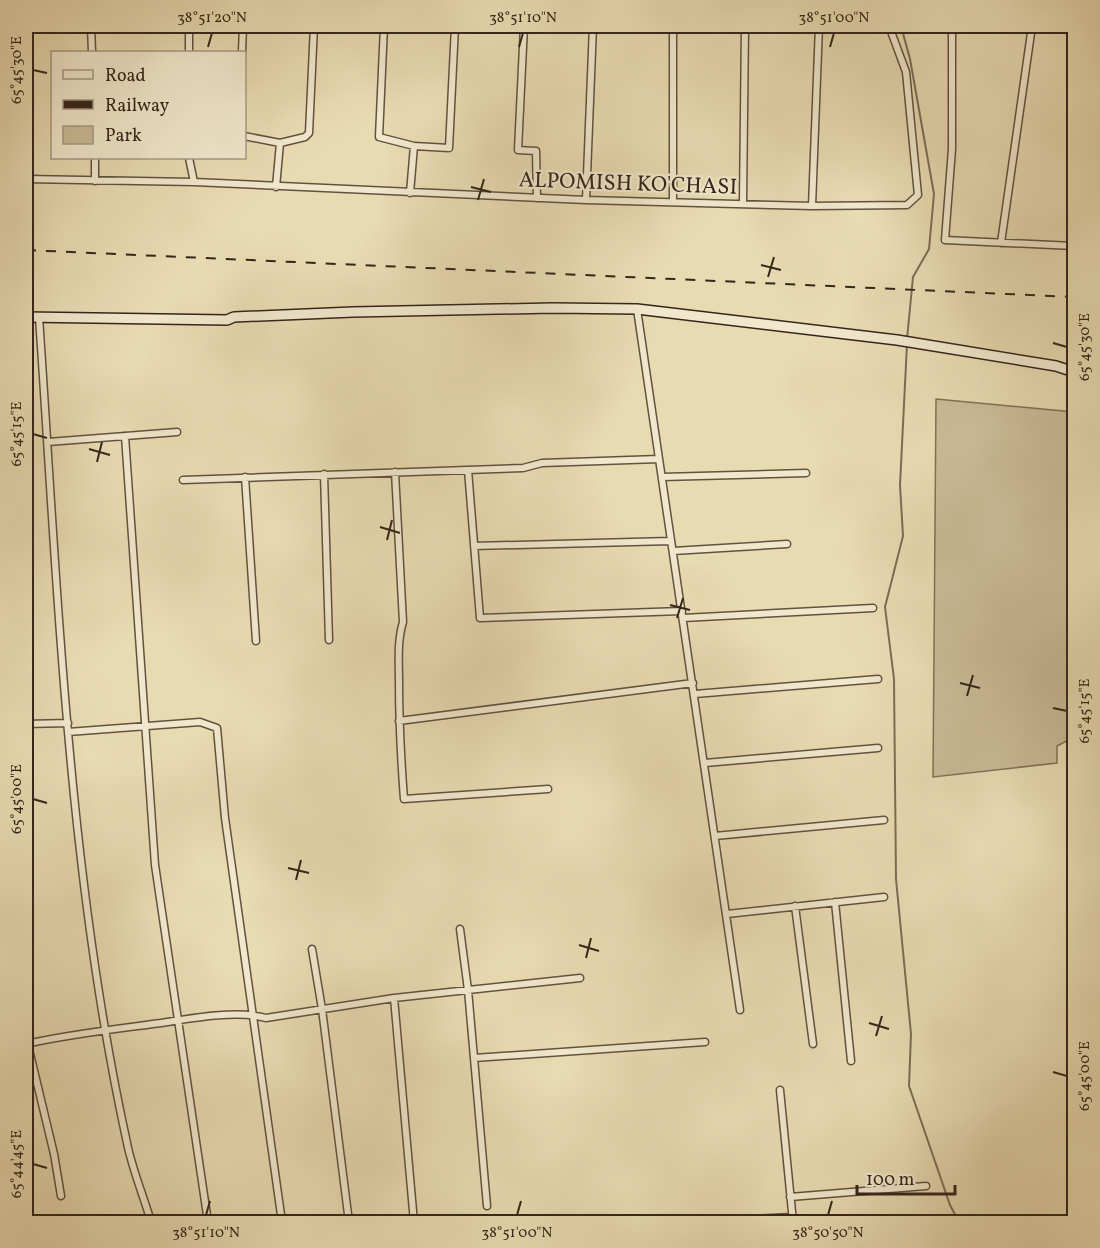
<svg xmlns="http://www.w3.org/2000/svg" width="1100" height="1248" viewBox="0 0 1100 1248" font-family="Vollkorn,serif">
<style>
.green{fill:#cabb97;stroke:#807058;stroke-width:1.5}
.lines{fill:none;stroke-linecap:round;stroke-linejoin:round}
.stream{stroke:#7c6c56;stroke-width:2}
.street-casing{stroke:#625240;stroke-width:9}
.secondary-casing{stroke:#35251a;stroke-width:12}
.street{stroke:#f0e7cc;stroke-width:6}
.secondary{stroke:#f0e7cc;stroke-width:9}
.rail{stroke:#35251a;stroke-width:2;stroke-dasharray:10 10;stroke-linecap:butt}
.ticks{fill:none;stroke:#35251a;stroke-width:2}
.labels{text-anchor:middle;stroke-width:4.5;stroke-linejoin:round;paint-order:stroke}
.street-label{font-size:22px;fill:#35251a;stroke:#f0e7cc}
.neatline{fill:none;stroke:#35251a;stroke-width:2}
.ticks-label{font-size:15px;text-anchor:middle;fill:#35251a}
</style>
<rect width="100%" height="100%" fill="#e8dab1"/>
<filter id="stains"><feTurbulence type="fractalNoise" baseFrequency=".00333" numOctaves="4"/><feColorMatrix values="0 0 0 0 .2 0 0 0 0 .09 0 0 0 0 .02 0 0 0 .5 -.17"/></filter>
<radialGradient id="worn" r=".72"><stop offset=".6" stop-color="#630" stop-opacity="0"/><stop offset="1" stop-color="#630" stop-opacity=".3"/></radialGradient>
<!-- green -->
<path class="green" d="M936 399 1074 412V737L1057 746V763L933 777Z"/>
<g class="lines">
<!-- stream -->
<path class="stream" d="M901 26 910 59 934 194 929 249 913 277 907 339
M907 344 900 485 903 536 885 607 894 679 896 879 911 1034 909 1086 950 1205 959 1222"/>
<defs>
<path id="street" d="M91 26 92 52
M384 26 379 137 414 146 410 193
M524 26 518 150 536 151 537 198
M952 26V149L945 240 1074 246
M189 52V26
M242 52 243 26
M244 136 280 143 305 137 309 133 314 26
M414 146 449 148 455 26
M95 158V181
M189 158 194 182
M26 179 194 182 586 200 812 206 907 205 918 195 906 72 889 26
M276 187 280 143
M586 200 593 26
M673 201V26
M743 203 745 26
M812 206 819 26
M1001 243 1032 26
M637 309 740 1010
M39 317C58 593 68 873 127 1143 132 1169 144 1197 151 1222
M125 436 155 865 208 1222
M48 442 177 432
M468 470 480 618 682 611
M395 472 403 622C397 642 399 662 399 682 399 721 401 760 404 799L548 789
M324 474 329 640
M245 477 256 641
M662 477 806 473
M183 480 523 468 542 463 659 459
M474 546 671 541
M673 551 787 544
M683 618 873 608
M695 694 878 679
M399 721 693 683
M26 724 68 723
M68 732 200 722 217 728 225 818 282 1222
M705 763 878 748
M715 836 884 820
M835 902 851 1061
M795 906 813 1044
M727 914 884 897
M460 929 468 990 487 1206
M312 949 322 1009 349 1222
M394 998 414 1222
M26 1037 54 1154 61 1196
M26 1044C70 1034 116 1029 161 1023 193 1018 236 1010 266 1018L394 998 580 978
M474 1058 705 1042
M780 1090 793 1222
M790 1197 926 1186
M692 1222 792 1217"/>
<path id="secondary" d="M26 317 227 320 234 317 353 312 553 308 637 309 897 340 1056 366 1074 372"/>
</defs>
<!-- street casing -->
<use href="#street" class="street-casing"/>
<!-- secondary casing -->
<use href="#secondary" class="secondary-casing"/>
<!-- street -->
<use href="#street" class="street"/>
<!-- secondary -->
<use href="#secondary" class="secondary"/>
<!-- rail -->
<path class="rail" d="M26 250 1074 297"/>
</g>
<!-- ticks -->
<path class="ticks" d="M208 47 212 33M519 47 523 33M830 47 834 33M33 70 47 73M471 187 491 192M478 200 484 179M761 265 781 270M768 277 774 257M1053 343 1067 347M33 434 47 438M89 449 110 455M97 462 102 442M380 527 400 533M387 540 392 520M670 605 690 610M677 618 683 598M960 683 980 688M967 696 973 675M1053 708 1067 711M33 799 47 803M288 868 309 873M296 880 301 860M579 945 599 951M586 958 591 938M869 1023 889 1029M876 1036 882 1016M1053 1072 1067 1076M33 1164 47 1168M206 1215 210 1201M517 1215 521 1201M828 1215 832 1201"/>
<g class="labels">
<!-- street labels -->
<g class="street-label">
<text transform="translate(628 182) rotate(2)" y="8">ALPOMISH KO'CHASI</text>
</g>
</g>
<!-- margin -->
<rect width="1100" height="1248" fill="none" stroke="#e8dab1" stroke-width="66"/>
<!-- legend -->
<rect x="51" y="51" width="195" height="108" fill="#f0e7cc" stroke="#a59985" stroke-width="1.5"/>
<rect x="63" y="70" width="30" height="9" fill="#f0e7cc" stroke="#a59985" stroke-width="1.5"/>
<text x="105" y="81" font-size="18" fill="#35251a">Road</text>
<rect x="63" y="100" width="30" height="9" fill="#35251a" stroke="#a59985" stroke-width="1.5"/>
<text x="105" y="111" font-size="18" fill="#35251a">Railway</text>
<rect x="63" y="126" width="30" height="18" fill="#cabb97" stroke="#a59985" stroke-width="1.5"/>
<text x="105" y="141" font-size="18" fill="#35251a">Park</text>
<!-- scale -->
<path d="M857 1185v9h98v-9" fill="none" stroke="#35251a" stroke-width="3"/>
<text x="866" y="1185" font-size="18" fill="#35251a" stroke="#f0e7cc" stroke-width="4.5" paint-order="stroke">100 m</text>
<rect x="33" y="33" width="1034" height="1182" class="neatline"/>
<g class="ticks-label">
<text x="212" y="22">38°51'20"N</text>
<text x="523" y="22">38°51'10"N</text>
<text x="834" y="22">38°51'00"N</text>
<text transform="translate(16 70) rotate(-90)" y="5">65°45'30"E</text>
<text transform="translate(1084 347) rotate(-90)" y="5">65°45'30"E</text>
<text transform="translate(16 434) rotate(-90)" y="5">65°45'15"E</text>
<text transform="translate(1084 711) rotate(-90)" y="5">65°45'15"E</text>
<text transform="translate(16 799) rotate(-90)" y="5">65°45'00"E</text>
<text transform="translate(1084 1076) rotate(-90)" y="5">65°45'00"E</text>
<text transform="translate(16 1164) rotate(-90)" y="5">65°44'45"E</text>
<text x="206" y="1237">38°51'10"N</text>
<text x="517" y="1237">38°51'00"N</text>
<text x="828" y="1237">38°50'50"N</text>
</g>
<rect width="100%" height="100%" filter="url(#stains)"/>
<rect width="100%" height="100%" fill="url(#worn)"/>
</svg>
